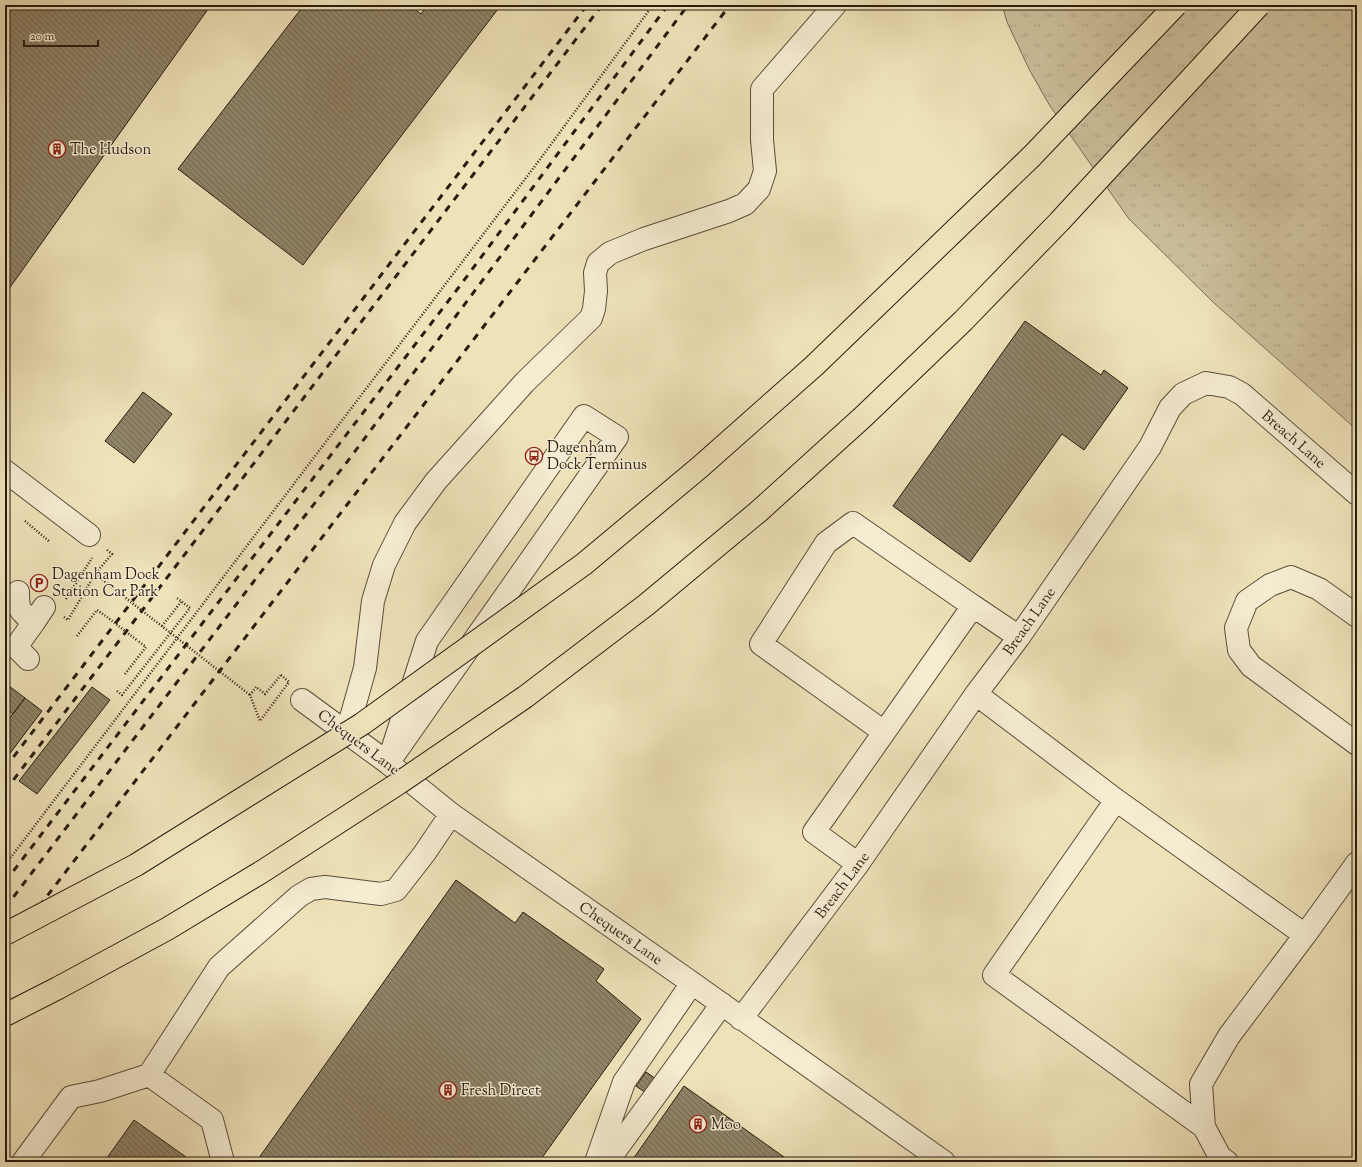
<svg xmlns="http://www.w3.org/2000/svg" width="1362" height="1167" viewBox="0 0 1362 1167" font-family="'Sorts Mill Goudy',serif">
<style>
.grass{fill:url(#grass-tufts);stroke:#7a6e56}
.building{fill:url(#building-back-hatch);stroke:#271c10}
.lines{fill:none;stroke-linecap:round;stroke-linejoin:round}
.minor-casing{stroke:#594e3a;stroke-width:24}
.path{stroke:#271c10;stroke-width:2.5;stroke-dasharray:1 2;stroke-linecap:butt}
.minor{stroke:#f5ecd2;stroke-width:22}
.rail{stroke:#271c10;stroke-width:3;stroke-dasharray:7 7;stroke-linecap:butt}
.highway-bridge-casing{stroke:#271c10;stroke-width:24;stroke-linecap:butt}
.path-bridge{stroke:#271c10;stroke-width:2.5;stroke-dasharray:1 2;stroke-linecap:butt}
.highway-bridge{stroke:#efe2b9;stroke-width:22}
.labels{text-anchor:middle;stroke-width:3;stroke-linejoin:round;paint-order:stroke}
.poi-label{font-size:15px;fill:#271c10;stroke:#f5ecd2;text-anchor:start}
.street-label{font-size:15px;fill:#271c10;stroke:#f5ecd2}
</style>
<defs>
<pattern id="grass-tufts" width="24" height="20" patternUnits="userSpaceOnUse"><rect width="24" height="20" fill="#cdc09c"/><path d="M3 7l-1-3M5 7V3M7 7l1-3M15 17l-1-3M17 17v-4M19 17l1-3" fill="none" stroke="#b0a485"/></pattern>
<pattern id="building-back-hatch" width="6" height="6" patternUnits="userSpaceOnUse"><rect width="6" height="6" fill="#8f8368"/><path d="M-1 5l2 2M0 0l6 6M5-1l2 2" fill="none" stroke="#756a54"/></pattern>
</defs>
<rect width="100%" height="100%" fill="#efe2b9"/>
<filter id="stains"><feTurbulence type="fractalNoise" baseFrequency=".005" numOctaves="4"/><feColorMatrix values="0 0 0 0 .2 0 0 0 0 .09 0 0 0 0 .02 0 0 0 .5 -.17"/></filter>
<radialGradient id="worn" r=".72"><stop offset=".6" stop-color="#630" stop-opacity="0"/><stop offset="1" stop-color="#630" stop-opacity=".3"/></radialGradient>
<!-- grass -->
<path class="grass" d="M1002 5H1357V430L1214 303 1129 219 1050 106 1030 71 1007 22Z"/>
<!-- building -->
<path class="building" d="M5 5H211L6 293 5 292Z
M304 5H409L421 14 428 5H501L303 265 178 169Z
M1025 321 1101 375 1104 370 1128 388 1084 450 1062 434 970 562 893 506Z
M143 392 172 414 134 463 105 441Z
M5 683 25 698 13 714 7 709 5 711Z
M92 687 110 700 37 794 19 781Z
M25 698 42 711 5 760V724Z
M456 880 515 923 523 912 604 969 596 981 641 1019 539 1162H256Z
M646 1072 656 1079 646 1093 636 1086Z
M684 1086 791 1162H631Z
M134 1120 193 1162H104Z"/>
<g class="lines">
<defs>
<path id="minor" d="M584 416 617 437 388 763 427 641Z
M5 471 89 535
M18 592C18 611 19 610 34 622L16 647 28 659
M1357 616 1319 589 1291 577 1270 585 1247 601 1236 628 1239 650 1251 666 1357 744
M34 622 44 607
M976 694 1116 800 1305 935 1229 1036 1201 1084 1204 1127
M302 700 388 763 451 814 692 983 944 1162
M347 732 365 668 373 601 384 565 405 523 436 481 525 382 591 318 594 309 596 291 595 273 598 263 610 253 644 239 729 211 745 204 759 189 765 171 762 140V89L835 5
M884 732 761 644 826 543 853 523 973 606
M1116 800 994 975 1204 1127 1220 1157 1227 1162
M858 864 814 832 973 606 1019 637
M1305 935 1357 863
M741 1019 858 864 976 694 1019 637 1150 447 1170 408 1183 394 1206 383 1229 387 1242 394 1357 494
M149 1075 212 1120 223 1162
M23 1162 71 1097 100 1091 149 1075 219 967 299 896 311 889 325 887 381 894 396 890 424 854 451 814
M596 1162 624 1082 692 983
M607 1162 722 1004"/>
</defs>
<!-- minor casing -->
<use href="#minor" class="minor-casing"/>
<!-- path -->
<path class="path" d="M25 521 50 542
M66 599 92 558
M64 617 68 620 95 574 112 554 106 549
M162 626 181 602
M77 636 97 610 107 617
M125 674 146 647 138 641
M281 675 289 682 260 721 250 695 256 687 265 694Z
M117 691 122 695 190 608 177 598
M5 865 541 158 653 5"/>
<!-- minor -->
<use href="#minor" class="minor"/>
<!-- rail -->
<path class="rail" d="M5 768 587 5
M5 791 602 5
M5 882 459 287 668 5
M5 908 264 568 347 462 688 5
M5 951 730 5"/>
<defs>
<path id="highway-bridge" d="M5 934 136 865 362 724 584 564 700 467 814 366 1032 156 1176 5
M5 1015 58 988 167 929 263 871 399 783 525 697 646 605 758 512 864 416 963 321 1059 222 1259 5"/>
</defs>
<!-- highway-bridge casing -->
<use href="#highway-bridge" class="highway-bridge-casing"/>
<!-- path-bridge -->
<path class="path-bridge" d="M95 574 250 695
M107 617 138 641"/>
<!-- highway-bridge -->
<use href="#highway-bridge" class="highway-bridge"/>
</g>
<!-- icons -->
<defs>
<symbol id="building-ring" viewBox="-11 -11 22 22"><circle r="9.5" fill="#f5ecd2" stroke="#8f2418" stroke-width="1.5"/><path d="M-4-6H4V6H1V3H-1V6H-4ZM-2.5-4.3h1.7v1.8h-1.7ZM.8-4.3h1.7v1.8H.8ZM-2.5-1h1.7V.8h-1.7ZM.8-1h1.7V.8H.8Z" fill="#8f2418"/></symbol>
<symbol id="bus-ring" viewBox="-11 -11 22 22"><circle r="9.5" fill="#f5ecd2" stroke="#8f2418" stroke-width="1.5"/><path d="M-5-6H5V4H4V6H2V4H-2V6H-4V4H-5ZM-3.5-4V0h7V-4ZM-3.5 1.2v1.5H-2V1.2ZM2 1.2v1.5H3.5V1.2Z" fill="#8f2418"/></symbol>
<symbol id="parking-ring" viewBox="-11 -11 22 22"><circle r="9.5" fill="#f5ecd2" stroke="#8f2418" stroke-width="1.5"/><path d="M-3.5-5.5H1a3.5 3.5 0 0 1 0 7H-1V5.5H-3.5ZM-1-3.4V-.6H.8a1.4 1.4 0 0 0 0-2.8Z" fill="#8f2418"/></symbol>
</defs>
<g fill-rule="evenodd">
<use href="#building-ring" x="47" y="139" width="20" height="20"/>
<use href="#bus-ring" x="524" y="446" width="20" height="20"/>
<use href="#parking-ring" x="29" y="573" width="20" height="20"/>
<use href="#building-ring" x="438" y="1080" width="20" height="20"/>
<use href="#building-ring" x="688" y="1114" width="20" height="20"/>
</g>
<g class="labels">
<!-- poi labels -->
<g class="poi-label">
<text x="70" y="154">The Hudson</text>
<text x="547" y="452">Dagenham<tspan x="547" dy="17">Dock Terminus</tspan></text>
<text x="52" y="579">Dagenham Dock<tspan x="52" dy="17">Station Car Park</tspan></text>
<text x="461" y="1095">Fresh Direct</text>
<text x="711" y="1129">Moo</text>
</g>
<!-- street labels -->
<g class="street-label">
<text transform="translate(1294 439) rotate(41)" y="5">Breach Lane</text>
<text transform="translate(1029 621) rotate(-55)" y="5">Breach Lane</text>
<text transform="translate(359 742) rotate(37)" y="5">Chequers Lane</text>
<text transform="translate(842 885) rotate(-53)" y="5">Breach Lane</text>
<text transform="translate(621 933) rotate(35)" y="5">Chequers Lane</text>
</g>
</g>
<!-- margin -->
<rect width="1362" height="1167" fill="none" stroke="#efe2b9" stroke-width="20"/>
<rect x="6" y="6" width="1350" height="1155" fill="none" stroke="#271c10" stroke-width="2"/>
<rect x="10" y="10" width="1342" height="1147" fill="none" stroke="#271c10"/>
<!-- scale -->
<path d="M24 40v6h74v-6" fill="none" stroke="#271c10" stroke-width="2"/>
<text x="30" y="40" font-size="12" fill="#271c10" stroke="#f5ecd2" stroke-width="3" paint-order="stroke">20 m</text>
<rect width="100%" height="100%" filter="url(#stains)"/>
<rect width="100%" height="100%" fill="url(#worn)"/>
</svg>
